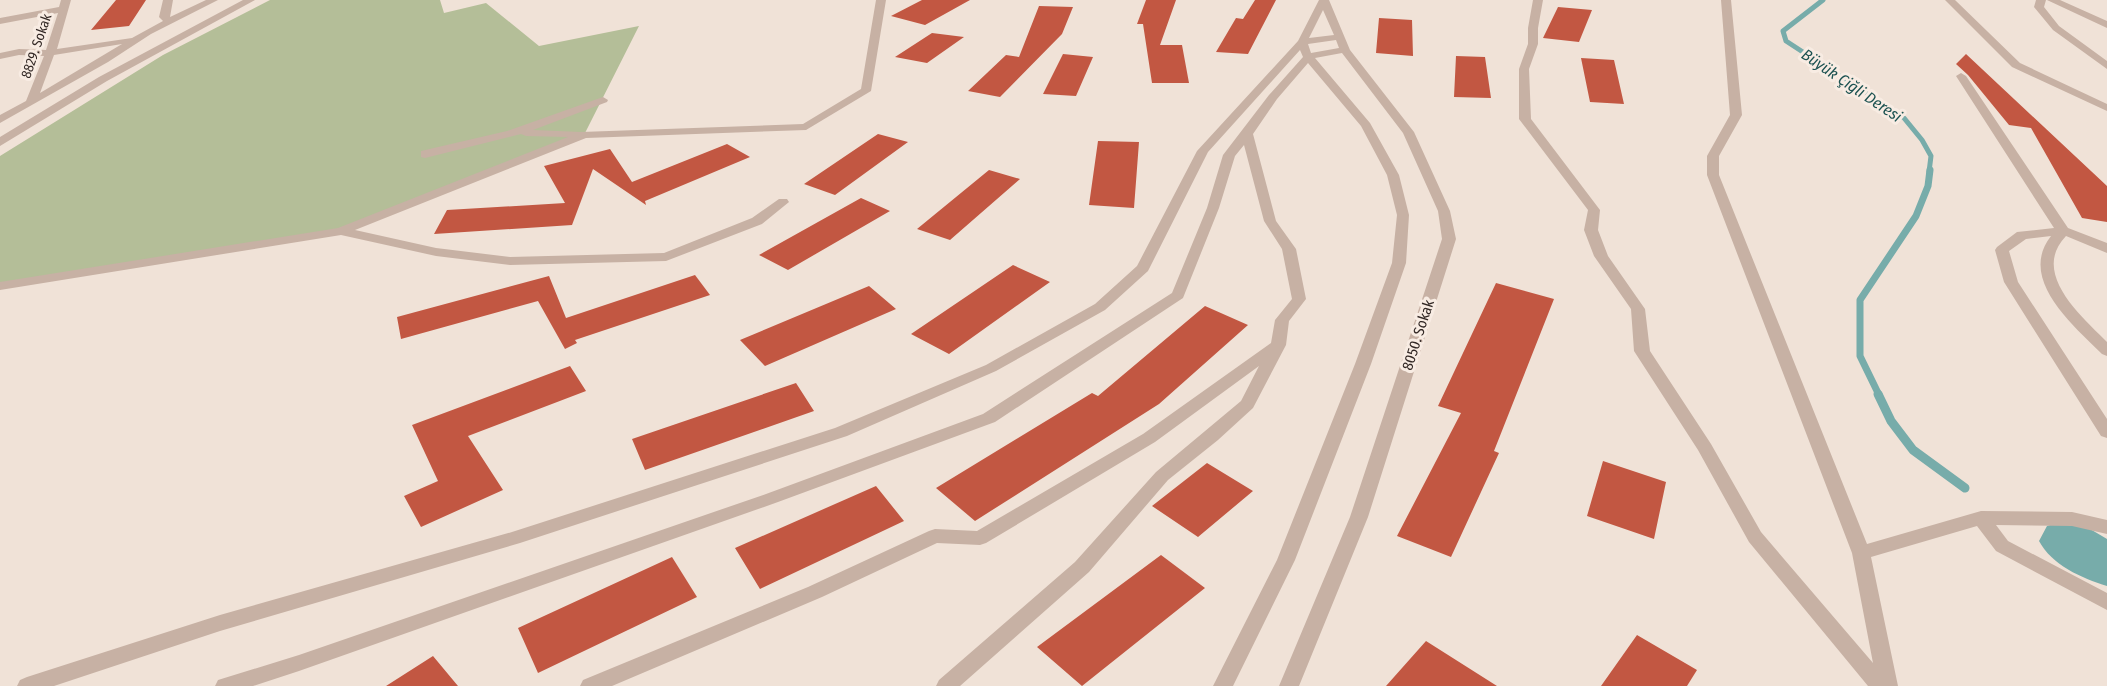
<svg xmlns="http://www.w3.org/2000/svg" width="2107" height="686" viewBox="0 0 2107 686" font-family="'Fira Sans Condensed',sans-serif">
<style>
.green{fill:#b4be98}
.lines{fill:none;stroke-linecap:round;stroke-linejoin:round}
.stream-far2{stroke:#77acaa;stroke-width:5}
.stream-far1{stroke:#77acaa;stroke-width:7}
.stream{stroke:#77acaa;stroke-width:9}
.river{fill:#77acaa;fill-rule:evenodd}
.building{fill:#c25742}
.minor{fill:#c7b1a4;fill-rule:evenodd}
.labels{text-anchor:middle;stroke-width:6;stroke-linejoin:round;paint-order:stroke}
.far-street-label{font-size:14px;fill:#322825;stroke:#f8ece3}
.street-label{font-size:15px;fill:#322825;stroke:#f8ece3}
.water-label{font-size:16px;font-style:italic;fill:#1c5251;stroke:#f8ece3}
</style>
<rect width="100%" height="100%" fill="#f0e2d7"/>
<!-- green -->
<path class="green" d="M270 0H440L444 13 486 3 539 46 639 26 584 135 327 233 0 284V156L163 55Z"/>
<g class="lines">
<!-- stream-far2 -->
<path class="stream-far2" d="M1823 0 1783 31 1786 41 1904 118 1922 140 1931 156 1929 172"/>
<!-- stream-far1 -->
<path class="stream-far1" d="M1879 395 1860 356V300L1916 216 1928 186 1930 170"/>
<!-- stream -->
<path class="stream" d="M1878 394 1891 421 1913 450 1965 488"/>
<!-- river -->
<path class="river" d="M2066 520 2085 526 2107 539V586C2081 578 2052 565 2039 541L2047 526Z"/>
</g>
<!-- building -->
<path class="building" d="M116 0H146L129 26 91 30Z
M922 0H970L925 25 891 16Z
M1146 0H1176L1160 45H1182L1189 83H1152L1143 24H1137Z
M1255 0H1276L1248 54 1216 52 1236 18 1243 19Z
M1039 6 1073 7 1062 34 1000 97 968 91 1006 55 1019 57Z
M1558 7 1592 10 1579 42 1543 38Z
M1379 18 1412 20 1413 56 1376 53Z
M932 33 964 37 927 63 895 57Z
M1063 54 1093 57 1076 96 1043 94Z
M1966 54 2107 186V222L2082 218 2031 128 2009 125 1968 75 1956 64Z
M1456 56 1485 57 1491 98 1454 97Z
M1581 58 1614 60 1624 104 1590 102Z
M878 134 908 142 835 195 804 184Z
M1098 141 1139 142 1134 208 1089 205Z
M727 144 750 157 645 201 646 205 593 169 572 225 434 234 447 210 565 203 544 166 610 149 632 182Z
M989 170 1020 179 950 240 917 229Z
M861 198 890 211 788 270 759 255Z
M1013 265 1050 282 949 354 911 334Z
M695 275 710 295 575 340 577 343 565 349 538 301 401 339 397 317 549 276 566 318Z
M1496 283 1554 299 1494 451 1499 453 1451 557 1397 536 1461 413 1438 406Z
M869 286 896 309 765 366 740 340Z
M1205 306 1248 325 1159 404 975 521 936 488 1092 393 1098 396Z
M570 366 586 391 468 436 503 490 421 527 404 496 438 481 412 425Z
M796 383 814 411 645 470 632 439Z
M1603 461 1666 482 1654 539 1587 516Z
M1207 463 1253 491 1198 537 1152 506Z
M876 486 904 521 760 589 735 548Z
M1161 555 1205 588 1082 686 1037 647Z
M672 557 697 597 538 673 518 628Z
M1637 635 1697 670 1687 686H1601Z
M1426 641 1497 686H1386Z
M433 656 458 686H386Z"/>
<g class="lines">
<!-- minor -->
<path class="minor" d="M61 0H71L57 49 132 38 163 21 159 17 163 0H173L170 17 206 0H218L151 34 108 62 0 123V115L26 101 44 56 19 55 0 59V53L19 49 46 50 58 13 0 24V18L59 7ZM122 44 40 93 54 55Z
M243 0H255L107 81 0 146V137L99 77Z
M876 0H886L871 91 806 130 586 138 355 230 436 248 510 257 664 253 752 218 779 199H787L789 202 762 224 666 261 510 265 436 256 341 235 0 290V282L338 228 568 137 526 136 521 134 425 158 421 157V151L507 131 603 97 608 100 607 102 533 130 581 132 803 124 861 89Z
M1319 0H1329L1350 50 1414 132 1450 211 1456 239 1368 517 1299 686H1279L1350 517 1442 239 1438 211 1403 133 1342 53 1315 58 1370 123 1399 175 1409 215 1406 263 1371 364 1295 560 1233 686H1213L1277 560 1355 364 1392 263 1397 215 1387 175 1361 126 1308 63 1277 99 1253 134 1276 221 1296 249 1306 299 1289 321 1286 345 1253 408 1218 440 1168 480 1089 572 960 686H936L939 680 1075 562 1156 472 1241 401 1259 366 1155 442 986 543 980 545 937 543 822 597 612 686H580L583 680 808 587 929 531 935 529 977 531 1143 434 1271 343 1275 320 1292 299 1282 249 1264 221 1244 145 1235 156 1219 208 1183 298 995 422 778 502 299 671 253 686H215L218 680 299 655 766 494 983 414 1172 293 1207 208 1223 155 1269 95 1303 57 1300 50 1208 152 1148 271 1105 310 996 371 847 436 520 543 220 631 54 686H17L20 680 27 677 220 615 512 532 835 428 986 365 1095 304 1137 266 1197 151 1298 41ZM1323 10 1334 35 1309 38ZM1336 40 1339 48 1311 53 1308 44Z
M1533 0H1543L1538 28V44L1529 69 1531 119 1600 210 1598 230 1608 256 1645 309 1650 351 1711 444 1761 532 1873 663 1852 553 1707 175V156L1730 115 1721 0H1731L1742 115 1719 156V175L1867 544 1981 511 2072 512 2107 520V534L2072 526 1996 525 2008 541 2107 593V610L1996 551 1977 526 1871 557 1898 686H1868L1749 542 1698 450 1634 351 1631 309 1594 256 1584 230 1588 210 1519 119V69L1528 44V28Z
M1945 0H1955L2020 63 2107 104V111L2012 67Z
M2036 0H2046L2044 7 2059 26 2107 61V69L2053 30 2034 7Z
M2047 0H2060L2107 21V28Z
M1961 73 1966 76 2068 228 2107 243V253L2066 236C2030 273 2082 317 2107 342V356L2102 354C2074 326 2017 279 2051 236L2026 239 2009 251 2018 282 2107 419V438L2101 436 2004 282 1995 250 1997 247 2017 232 2054 228 1956 76Z"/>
</g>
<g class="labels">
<!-- far-street labels -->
<g class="far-street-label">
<text transform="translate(36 46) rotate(-71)" y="5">8829. Sokak</text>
</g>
<!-- street labels -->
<g class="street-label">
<text transform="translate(1418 335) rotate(-72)" y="5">8050. Sokak</text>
</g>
<!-- water labels -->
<g class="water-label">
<text transform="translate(1852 85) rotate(34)" y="6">Büyük Çiğli Deresi</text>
</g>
</g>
</svg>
